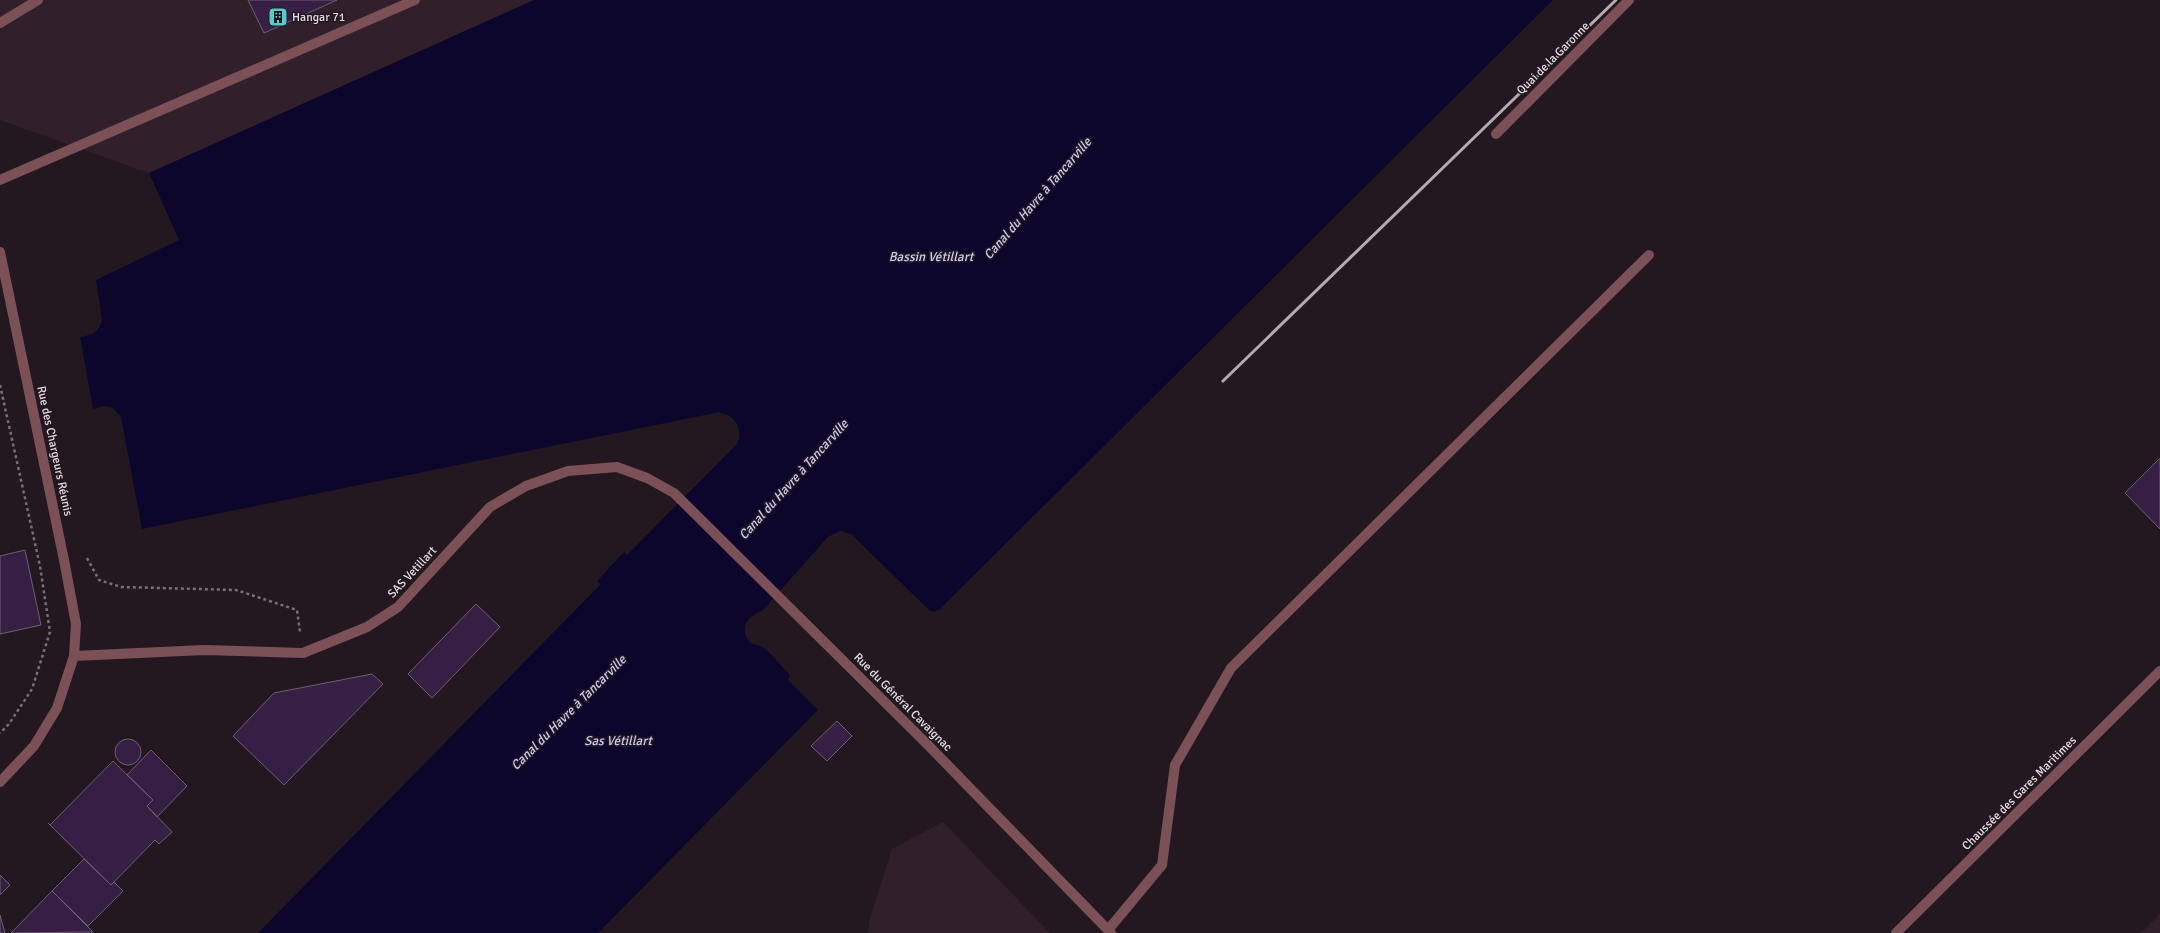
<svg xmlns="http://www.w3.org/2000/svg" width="2160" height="933" viewBox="0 0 2160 933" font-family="Signika,sans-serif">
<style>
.built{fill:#311f2b}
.water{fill:#0d062c}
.building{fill:#371e45;stroke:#6a6170}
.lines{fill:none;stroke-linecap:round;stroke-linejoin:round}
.path{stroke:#7a6f76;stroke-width:2.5;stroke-dasharray:3 3;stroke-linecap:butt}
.service{stroke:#7c5057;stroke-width:10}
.minor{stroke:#7c5057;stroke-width:10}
.tertiary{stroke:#7c5057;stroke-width:10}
.rail{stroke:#b4aab1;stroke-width:3}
.labels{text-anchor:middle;stroke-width:3;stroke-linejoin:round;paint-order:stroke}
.poi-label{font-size:12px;fill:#e5dce2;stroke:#241820;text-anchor:start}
.street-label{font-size:12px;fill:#e5dce2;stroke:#241820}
.water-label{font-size:13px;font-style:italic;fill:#c8c9f6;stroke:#241820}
</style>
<rect width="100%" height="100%" fill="#241820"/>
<!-- built -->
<path class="built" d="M0 0H534L149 173 0 120Z
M943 822 1050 933H868L870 918 892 849Z
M2160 914V933H2141Z"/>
<!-- water -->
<path class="water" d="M534 0H1553L940 609 934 612 929 610 851 534 840 531 828 537 762 611C748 615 738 629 750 642 754 646 760 645 764 648 773 655 782 667 790 675L788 680 818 710 598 933H258L600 585 597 581 624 552 627 555 737 444C744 428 733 411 715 413L142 529 121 417 113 408 105 406 93 409 80 337C92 335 99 332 102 320L96 280 179 240 149 173Z"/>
<!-- building -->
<path class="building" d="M248 0H337L264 33Z
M2160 458V529L2125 493Z
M25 550 41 625 0 634V556Z
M476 604 500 627 432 698 408 674Z
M372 674 383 684 284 785 233 736 274 693Z
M837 721 852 736 827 761 811 746Z
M115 752a13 13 0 1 1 26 0a13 13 0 1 1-26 0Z
M151 750 187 786 157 817 147 806 153 800 127 775Z
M113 761 153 800 147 806 172 832 159 844 155 840 111 885 48 823 50 825Z
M84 859 111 885 114 882 123 891 88 926 52 891Z
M0 875 10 885 0 895Z
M52 891 93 932 11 933Z
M0 915 5 933H0Z"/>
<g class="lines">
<!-- path -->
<path class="path" d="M0 385 40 566 50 632 32 689 9 724 0 733
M87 558 99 580 121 587 236 590 297 610 300 632"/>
<!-- service -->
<path class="service" d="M0 23 38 0
M1496 134 1629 0
M0 180 415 0
M1108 930 1162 865 1175 765 1231 668 1649 255"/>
<!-- minor -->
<path class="minor" d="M74 656 204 650 303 653 367 627 398 607 490 507 526 486 568 471 617 467 647 478 674 493 928 745 1111 933
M1896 933 2160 671"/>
<!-- tertiary -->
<path class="tertiary" d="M0 252 64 560 76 624 74 656 57 708 34 746 0 782"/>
<!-- rail -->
<path class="rail" d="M1223 381 1616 0"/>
</g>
<!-- icons -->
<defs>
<symbol id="building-square" viewBox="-11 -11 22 22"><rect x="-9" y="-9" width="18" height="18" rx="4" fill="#51ccd2" stroke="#241820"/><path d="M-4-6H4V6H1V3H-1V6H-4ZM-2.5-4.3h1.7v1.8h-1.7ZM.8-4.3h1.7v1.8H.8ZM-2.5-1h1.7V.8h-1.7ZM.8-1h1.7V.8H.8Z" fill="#111"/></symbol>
</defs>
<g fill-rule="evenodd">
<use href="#building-square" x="267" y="6" width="22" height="22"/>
</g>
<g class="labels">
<!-- poi labels -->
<g class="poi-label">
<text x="292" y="21">Hangar 71</text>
</g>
<!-- street labels -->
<g class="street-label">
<text transform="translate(1553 58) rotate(-45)" y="4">Quai de la Garonne</text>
<text transform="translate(55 451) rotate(78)" y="4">Rue des Chargeurs Réunis</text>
<text transform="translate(412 572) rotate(-47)" y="4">SAS Vetillart</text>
<text transform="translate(903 702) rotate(45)" y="4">Rue du Général Cavaignac</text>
<text transform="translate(2019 793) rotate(-45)" y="4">Chaussée des Gares Maritimes</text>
</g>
<!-- water labels -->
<g class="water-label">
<text transform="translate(1037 198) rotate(-49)" y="5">Canal du Havre à Tancarville</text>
<text x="931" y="261">Bassin Vétillart</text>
<text transform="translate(793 479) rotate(-48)" y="5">Canal du Havre à Tancarville</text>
<text transform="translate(568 712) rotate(-45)" y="5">Canal du Havre à Tancarville</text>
<text x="618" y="745">Sas Vétillart</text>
</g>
</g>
</svg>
